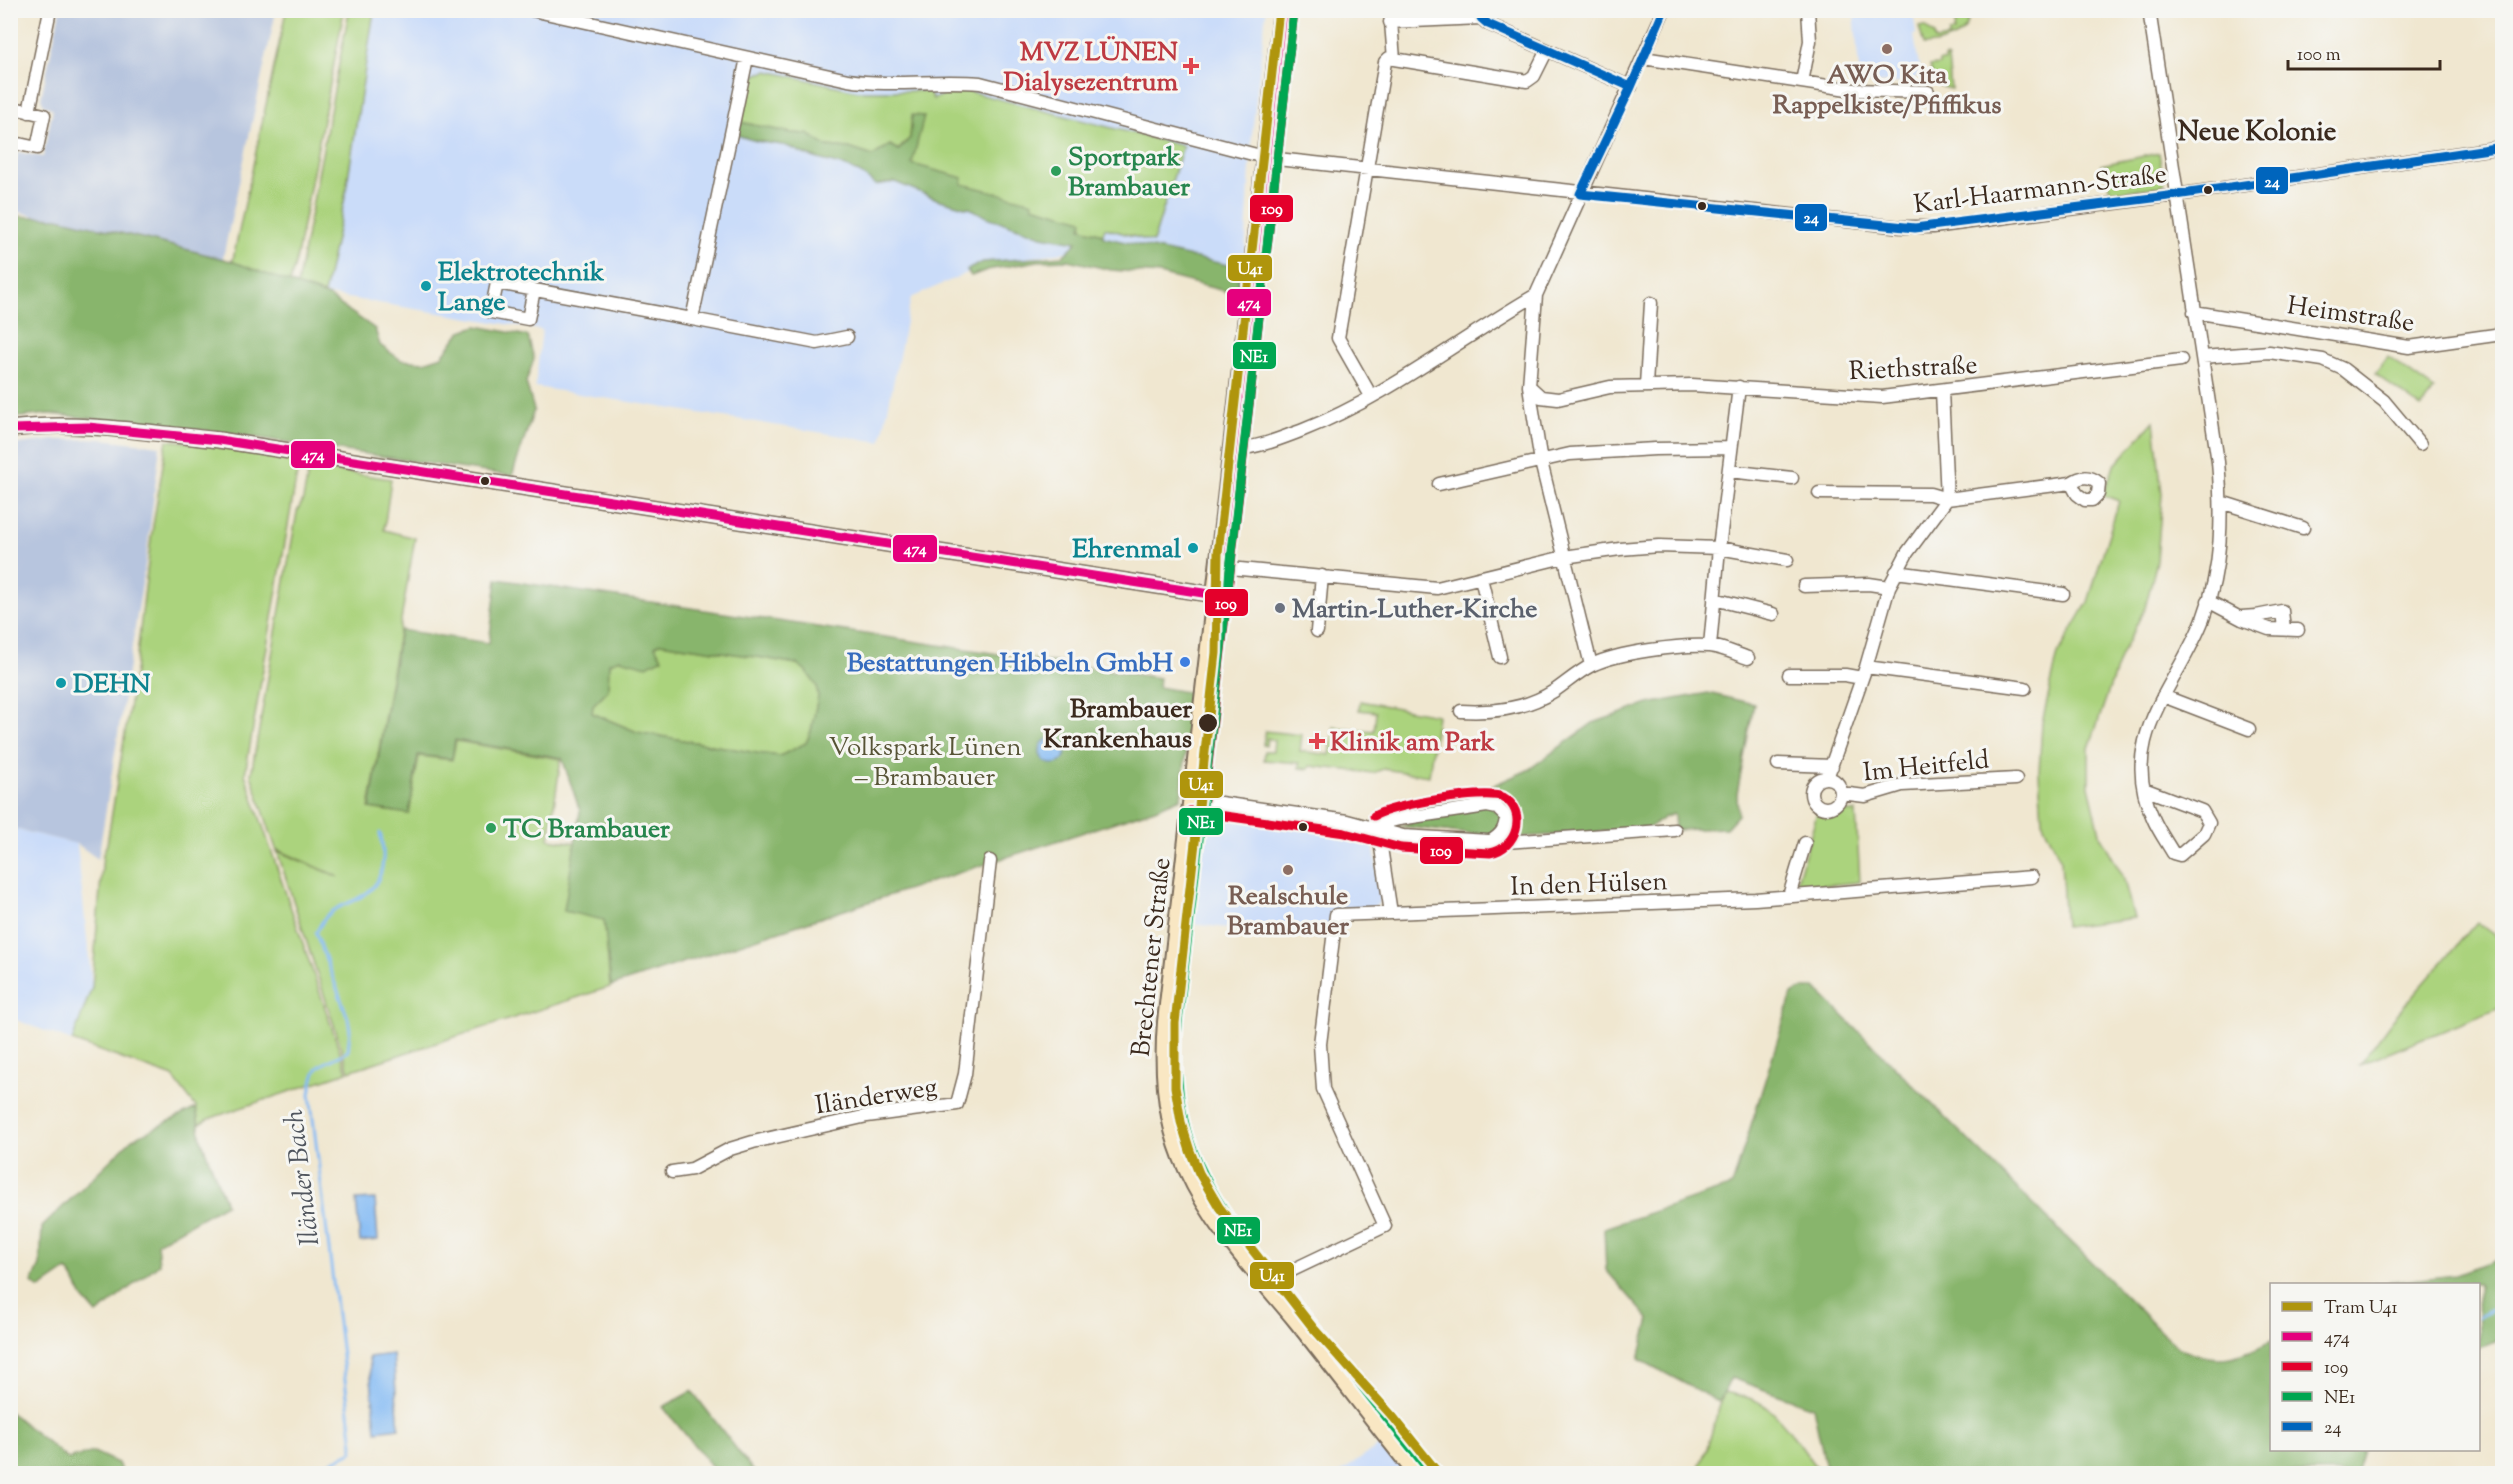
<svg xmlns="http://www.w3.org/2000/svg" width="2513" height="1484" viewBox="0 0 2513 1484" font-family="'Sorts Mill Goudy',serif">
<style>
.built{fill:#cadcf9}
.industrial{fill:#b7c5de}
.green{fill:#abd37d;stroke:#737e4e;stroke-width:1.5}
.forest{fill:#88b56c;stroke:#627045;stroke-width:1.5;fill-rule:evenodd}
.water{fill:#85bbf4;stroke:#607289;stroke-width:1.5}
.lines{fill:none;stroke-linecap:round;stroke-linejoin:round}
.stream{stroke:#85bbf4;stroke-width:3}
.minor-casing{stroke:#7a6c5c;stroke-width:15}
.tertiary-casing{stroke:#7a6c5c;stroke-width:18}
.secondary-casing{stroke:#7a6c5c;stroke-width:20}
.minor{stroke:#fff;stroke-width:12}
.tertiary{stroke:#fff;stroke-width:15}
.secondary{stroke:#f9e7c3;stroke-width:16}
.bus-1-casing{stroke:#f6f6f2;stroke-width:14}
.bus-2-casing{stroke:#f6f6f2;stroke-width:14}
.bus-3-casing{stroke:#f6f6f2;stroke-width:14}
.bus-4-casing{stroke:#f6f6f2;stroke-width:14}
.bus-1{stroke:#e5007d;stroke-width:9}
.bus-2{stroke:#e4002b;stroke-width:9}
.bus-3{stroke:#00a651;stroke-width:9}
.bus-4{stroke:#0065bd;stroke-width:9}
.tram-1-casing{stroke:#f6f6f2;stroke-width:14}
.tram-1{stroke:#af950c;stroke-width:9}
.education-dot{fill:#8d6e63;stroke:#f6f6f2;stroke-width:2}
.health-dot{fill:#e0444e;stroke:#f6f6f2;stroke-width:2}
.leisure-dot{fill:#2e9e5b;stroke:#f6f6f2;stroke-width:2}
.bus-dot{fill:#3b2a1e;stroke:#f6f6f2;stroke-width:2}
.culture-dot{fill:#0f9aa8;stroke:#f6f6f2;stroke-width:2}
.worship-dot{fill:#6b7280;stroke:#f6f6f2;stroke-width:2}
.shop-dot{fill:#3f7fe0;stroke:#f6f6f2;stroke-width:2}
.labels{text-anchor:middle;stroke-width:6;stroke-linejoin:round;paint-order:stroke}
.health-label{font-size:26px;font-weight:bold;fill:#be3a42;stroke:#f6f6f2;text-anchor:end}
.education-label{font-size:26px;font-weight:bold;fill:#785e54;stroke:#f6f6f2}
.leisure-label{font-size:26px;font-weight:bold;fill:#27864d;stroke:#f6f6f2;text-anchor:start}
.street-label{font-size:26px;fill:#3b2a1e;stroke:#f6f6f2}
.culture-label{font-size:26px;font-weight:bold;fill:#0d838f;stroke:#f6f6f2;text-anchor:start}
.worship-label{font-size:26px;font-weight:bold;fill:#5b616d;stroke:#f6f6f2;text-anchor:start}
.shop-label{font-size:26px;font-weight:bold;fill:#366cbe;stroke:#f6f6f2;text-anchor:end}
.stop-label{font-size:26px;font-weight:bold;fill:#3b2a1e;stroke:#f6f6f2;text-anchor:end}
.park-label{font-size:26px;fill:#575436;stroke:#f6f6f2}
.neighbourhood-label{font-size:27px;font-weight:bold;fill:#3b2a1e;stroke:#f6f6f2}
.water-label{font-size:27px;font-style:italic;fill:#51565e;stroke:#f6f6f2}
.line-badge{stroke:#f6f6f2;stroke-width:2}
.badge-label{font-size:16px;text-anchor:middle;font-weight:bold;fill:#fff}
</style>
<rect width="100%" height="100%" fill="#f6f6f2"/>
<filter id="ink" filterUnits="userSpaceOnUse"><feTurbulence type="fractalNoise" baseFrequency=".0167" numOctaves="2"/><feDisplacementMap in="SourceGraphic" scale="12" xChannelSelector="R" yChannelSelector="G"/><feConvolveMatrix kernelMatrix="1 2 1 2 8 2 1 2 1" color-interpolation-filters="sRGB"/></filter>
<filter id="wash" filterUnits="userSpaceOnUse"><feTurbulence type="fractalNoise" baseFrequency=".008" numOctaves="4" result="noise"/><feDisplacementMap in="SourceGraphic" scale="24" xChannelSelector="R" yChannelSelector="G"/><feGaussianBlur stdDeviation="1.35" result="paint"/><feColorMatrix in="noise" values="0 0 0 0 0 0 0 0 0 0 0 0 0 0 0 0 0 1.4 0 .05"/><feComposite in="paint" operator="in"/></filter>
<g filter="url(#wash)">
<rect width="100%" height="100%" fill="#f0e7d0"/>
<!-- built -->
<path class="built" d="M374 11H1266L1252 134 1243 288 1076 250 987 264 911 298 881 442 535 387 542 330 324 294 345 197Z
M1854 11H1913L1916 34 1914 35 1919 67 1917 76 1909 83 1860 82Z
M1205 812 1366 835 1373 843 1381 897 1378 904 1371 908 1331 910 1328 939 1192 924Z
M10 828 77 844 92 987 72 1041 11 1018Z
M1385 1442 1410 1474H1338Z"/>
<!-- industrial -->
<path class="industrial" d="M60 11H276L222 262 11 210V188L18 152 43 157 53 109 44 105 41 98Z
M101 439 160 446 146 559 98 859 77 844 11 828 10 445 54 440Z"/>
<!-- green -->
<path class="green" d="M286 11H344L296 261 289 285 232 264Z
M349 11H374L345 197 324 294 297 286Z
M1943 11H1968C1968 15 1969 21 1967 25 1963 38 1936 45 1924 45L1919 27 1924 26 1934 35 1935 40 1949 38V33L1954 32 1955 21 1944 19Z
M1945 57 1948 58 1951 89C1937 87 1933 80 1930 66L1939 65V61H1945Z
M768 71 858 91H928L933 99 959 89 1183 146 1153 242 1105 228 1103 234 1081 228 1082 220 1032 206V202L961 184 963 178 911 164 924 116H912L910 138 898 150 890 145 873 156 849 148 826 146 808 134 791 133 740 122 752 80 757 74Z
M2159 153 2164 186 2110 193 2107 175 2101 165Z
M2388 357 2434 390 2421 407 2375 374Z
M2154 421 2162 494 2157 561 2145 608 2121 655 2089 748V786L2101 837 2123 876 2134 918 2065 927 2061 861 2042 821 2039 772 2042 723 2058 654 2088 602 2119 501 2103 495 2114 466Z
M167 440 217 445 299 462 245 774 347 1072 208 1119 199 1124 196 1107 173 1077 72 1041 92 987 103 854 107 844 135 672 151 538Z
M309 467 391 479 384 530 415 538 369 808 409 814 419 756 452 760 456 741 561 759 549 839 576 843 564 911 605 920 610 987 349 1071 277 851 339 877 276 849 251 775 297 512 303 500Z
M660 643 763 658 797 664 805 669 817 686 818 697 811 731 806 743 780 756 757 753 637 732 592 713 593 705 608 690 609 663Z
M1360 701 1437 715 1429 776 1383 769 1373 773 1310 766 1309 769 1299 768V763L1264 760 1265 751H1273L1274 740 1267 738 1266 746 1263 745 1265 731 1302 735 1300 751 1330 755 1334 727 1374 731 1376 712 1359 710Z
M1856 812 1860 882 1795 888 1817 813Z
M2477 922 2502 940V1007L2359 1065 2393 1019Z
M1724 1392C1737 1395 1752 1397 1764 1405 1780 1416 1809 1456 1819 1473L1696 1474 1707 1448Z"/>
<!-- forest -->
<path class="forest" d="M912 115 924 116 912 164 963 178 962 184 1033 202 1032 206 1083 220 1081 228 1103 234V237L1241 268 1236 294 1159 274 1111 270 1068 260 1038 261 987 270 971 276 967 270 983 262 1063 256 1077 242 1042 236 987 217 972 209 937 199 895 182 875 185C851 162 831 165 804 154 797 151 790 146 782 145 763 142 756 142 737 135L740 122 791 133 808 134 826 146 849 148 873 156 890 145 899 150 910 138Z
M11 216 58 218 150 240 231 261 329 297 375 329 380 345 401 360 424 362 442 356 461 331 477 326 528 336 534 359 526 382 534 410 512 476 219 432 49 414 11 418Z
M497 579 1159 678 1158 687 1192 693 1181 798 1155 809 611 986 604 920 564 911 580 811 562 758 455 740 452 759 418 755 409 814 370 808 400 630 489 643ZM660 643 763 658 797 664 805 670 817 686 818 697 811 731 806 743 780 756 757 753 637 732 592 713 593 705 608 690 609 663 620 659 647 666 662 658 655 646Z
M1708 693 1754 704 1737 794 1738 815 1726 828 1675 830 1674 814 1665 817 1647 829 1504 838 1401 826 1528 770 1593 723 1648 704Z
M1804 988H1815L2178 1348C2216 1364 2236 1360 2271 1341L2272 1450H2363L2356 1473H1827L1813 1407 1731 1378 1719 1402 1639 1359 1649 1319 1606 1270 1604 1228 1732 1186 1792 994Z
M196 1108 201 1139 226 1204 157 1243 159 1264 97 1314 83 1298 73 1278 67 1270 39 1289 32 1283 40 1265 42 1227 132 1139Z
M2502 1258V1338L2479 1348 2478 1284H2375L2456 1275Z
M692 1391 755 1473H717L663 1407Z
M10 1412 68 1459 94 1452 118 1463 122 1473H18L11 1468Z"/>
<!-- water -->
<path class="water" d="M1040 751a13 13 0 1 1 26 0a13 13 0 1 1-26 0Z
M375 1199 378 1240 360 1242 356 1200Z
M393 1354 399 1428 376 1431 369 1357Z"/>
<g class="lines">
<!-- stream -->
<path class="stream" d="M2478 1317 2502 1306
M306 1474 352 1452 353 1445 310 1094C315 1058 321 1068 348 1051L350 1030 348 1018 316 933C320 926 323 919 329 914 339 905 352 903 362 896 385 883 386 856 380 833"/>
</g>
</g>
<g filter="url(#ink)">
<g class="lines">
<defs>
<path id="minor" d="M532 10 848 80C892 87 936 79 980 83L1268 158 1901 227H1933L2176 195 2502 147
M1479 10 1481 18 1488 24 1631 87
M1390 22 1481 18
M1643 58 1854 90 1928 92
M1394 59 1527 81 1534 76 1547 50
M1802 82 1810 41 1808 10
M29 112 50 10
M10 123 14 108 44 115 37 148 10 142
M534 290 528 319 491 312 497 283 692 319 747 58
M1536 295 1529 386 1541 462 1591 665
M2194 312 2409 347 2502 334
M692 319 817 343 847 337
M2202 357 2269 352 2323 360 2343 369 2384 401 2420 444
M1646 385 1651 303
M1529 386 1541 397 1558 399 1610 387 1692 385 1882 397 2181 360
M1371 396 1338 338 1385 62 1389 58 1394 59 1390 10
M1233 449C1258 448 1279 439 1303 430 1387 397 1458 340 1536 295L1664 10
M1729 471 1792 478
M1439 484 1570 454 1655 449 1731 448
M1819 493 1930 494 1947 499 2071 483C2081 476 2089 475 2099 483L2098 494 2092 500H2085L2077 494 2071 483
M2221 502 2303 528
M1220 567 1437 588 1564 557 1620 549 1659 546 1719 548 1787 560
M1896 572 2063 594
M1481 578 1500 657
M1804 586 1869 584 1889 587
M1714 599 1773 614
M2208 601 2242 619 2269 629 2298 630
M2242 617 2256 616 2282 611 2284 629
M1317 631 1322 576
M1710 646 1719 548 1739 387
M1866 667 2025 688
M1789 675H1845L1862 678
M2163 696 2249 729
M1461 711C1494 713 1526 709 1554 691 1566 683 1578 672 1592 665 1616 653 1681 644 1709 646 1722 647 1736 654 1748 658
M1778 764 1832 766
M1827 778 1866 667 1889 587 1907 553 1947 499 1942 391
M1811 793a15 15 0 1 1 30 0a15 15 0 1 1-30 0Z
M2144 789 2202 811 2209 823 2204 834 2180 855 2173 853C2166 841 2158 830 2153 818 2116 739 2177 687 2203 619 2222 568 2223 516 2218 462L2149 10
M1841 793 1865 796 1902 785 2016 779
M1192 799 1347 821 1403 836 1506 842 1675 830
M1378 828 1391 913 1755 899 2032 877
M1378 828 1387 822 1399 819 1487 806 1497 808 1506 817C1505 830 1501 834 1491 841
M1789 896 1805 843
M672 1172 692 1169 730 1149 753 1142 867 1116 957 1104 965 1074 990 861
M1265 1283 1385 1226 1323 1089 1320 1044 1336 915 1391 913"/>
<path id="tertiary" d="M10 429C79 420 150 433 219 440L1216 595"/>
<path id="secondary" d="M1282 10 1166 1022C1162 1072 1165 1123 1187 1169 1212 1225 1257 1273 1296 1320 1337 1371 1376 1423 1417 1474"/>
</defs>
<!-- minor casing -->
<use href="#minor" class="minor-casing"/>
<!-- tertiary casing -->
<use href="#tertiary" class="tertiary-casing"/>
<!-- secondary casing -->
<use href="#secondary" class="secondary-casing"/>
<!-- minor -->
<use href="#minor" class="minor"/>
<!-- tertiary -->
<use href="#tertiary" class="tertiary"/>
<!-- secondary -->
<use href="#secondary" class="secondary"/>
<defs>
<path id="bus-1" d="M10 429 88 427 219 440 1216 595
M1216 595 1282 10"/>
<path id="bus-2" d="M1204 800 1294 11
M1190 811 1345 833 1401 848 1490 853C1517 849 1528 811 1503 797 1486 789 1390 805 1374 816"/>
<path id="bus-3" d="M1294 11 1178 1023C1172 1115 1191 1168 1246 1241L1426 1467"/>
<path id="bus-4" d="M1479 10 1481 18 1488 24 1631 87
M1580 194 1915 228 2176 195 2502 147
M1580 194 1631 87 1664 10"/>
</defs>
<!-- bus-1 casing -->
<use href="#bus-1" class="bus-1-casing"/>
<!-- bus-2 casing -->
<use href="#bus-2" class="bus-2-casing"/>
<!-- bus-3 casing -->
<use href="#bus-3" class="bus-3-casing"/>
<!-- bus-4 casing -->
<use href="#bus-4" class="bus-4-casing"/>
<!-- bus-1 -->
<use href="#bus-1" class="bus-1"/>
<!-- bus-2 -->
<use href="#bus-2" class="bus-2"/>
<!-- bus-3 -->
<use href="#bus-3" class="bus-3"/>
<!-- bus-4 -->
<use href="#bus-4" class="bus-4"/>
<defs>
<path id="tram-1" d="M1279 10 1218 553 1216 653 1175 1023V1087L1181 1122 1190 1151 1199 1173 1219 1207 1314 1329 1394 1418 1439 1474"/>
</defs>
<!-- tram-1 casing -->
<use href="#tram-1" class="tram-1-casing"/>
<!-- tram-1 -->
<use href="#tram-1" class="tram-1"/>
</g>
</g>
<!-- markers -->
<g class="education-dot">
<circle cx="1887" cy="49" r="6"/>
<circle cx="1288" cy="870" r="6"/>
</g>
<g class="health-dot">
<path d="M1188 57h6v6h6v6h-6v6h-6v-6h-6v-6h6z"/>
<path d="M1314 732h6v6h6v6h-6v6h-6v-6h-6v-6h6z"/>
</g>
<g class="leisure-dot">
<circle cx="1056" cy="171" r="6"/>
<circle cx="491" cy="828" r="6"/>
</g>
<g class="bus-dot">
<circle cx="2208" cy="190" r="5"/>
<circle cx="1702" cy="206" r="5"/>
<circle cx="485" cy="481" r="5"/>
<circle cx="1208" cy="723" r="10"/>
<circle cx="1303" cy="827" r="5"/>
</g>
<g class="culture-dot">
<circle cx="426" cy="286" r="6"/>
<circle cx="1193" cy="548" r="6"/>
<circle cx="61" cy="683" r="6"/>
</g>
<circle class="worship-dot" cx="1280" cy="608" r="6"/>
<circle class="shop-dot" cx="1185" cy="662" r="6"/>
<g class="labels">
<!-- health labels -->
<g class="health-label">
<text x="1178" y="60">MVZ LÜNEN<tspan x="1178" dy="30">Dialysezentrum</tspan></text>
<text x="1330" y="750" text-anchor="start">Klinik am Park</text>
</g>
<!-- education labels -->
<g class="education-label">
<text x="1887" y="83">AWO Kita<tspan x="1887" dy="30">Rappelkiste/Pfiffikus</tspan></text>
<text x="1288" y="904">Realschule<tspan x="1288" dy="30">Brambauer</tspan></text>
</g>
<!-- leisure labels -->
<g class="leisure-label">
<text x="1068" y="165">Sportpark<tspan x="1068" dy="30">Brambauer</tspan></text>
<text x="503" y="837">TC Brambauer</text>
</g>
<!-- street labels -->
<g class="street-label">
<text transform="translate(2040 188) rotate(-7)" y="9">Karl-Haarmann-Straße</text>
<text transform="translate(2351 313) rotate(8)" y="9">Heimstraße</text>
<text transform="translate(1913 367) rotate(-3)" y="9">Riethstraße</text>
<text transform="translate(1926 765) rotate(-6)" y="9">Im Heitfeld</text>
<text transform="translate(1589 883) rotate(-2)" y="9">In den Hülsen</text>
<text transform="translate(1150 957) rotate(-84)" y="9">Brechtener Straße</text>
<text transform="translate(876 1095) rotate(-9)" y="9">Iländerweg</text>
</g>
<!-- culture labels -->
<g class="culture-label">
<text x="438" y="280">Elektrotechnik<tspan x="438" dy="30">Lange</tspan></text>
<text x="1181" y="557" text-anchor="end">Ehrenmal</text>
<text x="73" y="692">DEHN</text>
</g>
<!-- worship labels -->
<g class="worship-label">
<text x="1292" y="617">Martin-Luther-Kirche</text>
</g>
<!-- shop labels -->
<g class="shop-label">
<text x="1173" y="671">Bestattungen Hibbeln GmbH</text>
</g>
<!-- stop labels -->
<g class="stop-label">
<text x="1192" y="717">Brambauer<tspan x="1192" dy="30">Krankenhaus</tspan></text>
</g>
<!-- park labels -->
<g class="park-label">
<text x="925" y="755">Volkspark Lünen<tspan x="925" dy="30">– Brambauer</tspan></text>
</g>
<!-- neighbourhood labels -->
<g class="neighbourhood-label">
<text x="2257" y="140">Neue Kolonie</text>
</g>
<!-- water labels -->
<g class="water-label">
<text transform="translate(301 1178) rotate(-97)" y="9">Iländer Bach</text>
</g>
</g>
<g class="line-badge">
<rect x="2255" y="166" width="34" height="29" rx="6" fill="#0065bd"/>
<rect x="1249" y="194" width="45" height="29" rx="6" fill="#e4002b"/>
<rect x="1794" y="203" width="34" height="29" rx="6" fill="#0065bd"/>
<rect x="1227" y="254" width="46" height="28" rx="6" fill="#af950c"/>
<rect x="1226" y="288" width="46" height="29" rx="6" fill="#e5007d"/>
<rect x="1232" y="341" width="45" height="29" rx="6" fill="#00a651"/>
<rect x="290" y="440" width="46" height="29" rx="6" fill="#e5007d"/>
<rect x="892" y="534" width="46" height="29" rx="6" fill="#e5007d"/>
<rect x="1204" y="588" width="45" height="29" rx="6" fill="#e4002b"/>
<rect x="1179" y="770" width="45" height="29" rx="6" fill="#af950c"/>
<rect x="1178" y="807" width="46" height="29" rx="6" fill="#00a651"/>
<rect x="1419" y="836" width="45" height="29" rx="6" fill="#e4002b"/>
<rect x="1216" y="1216" width="45" height="29" rx="6" fill="#00a651"/>
<rect x="1249" y="1261" width="46" height="29" rx="6" fill="#af950c"/>
</g>
<g class="badge-label">
<text x="2272" y="187">24</text>
<text x="1272" y="214">109</text>
<text x="1811" y="223">24</text>
<text x="1250" y="274">U41</text>
<text x="1249" y="308">474</text>
<text x="1254" y="362">NE1</text>
<text x="313" y="460">474</text>
<text x="915" y="554">474</text>
<text x="1226" y="609">109</text>
<text x="1201" y="790">U41</text>
<text x="1201" y="828">NE1</text>
<text x="1441" y="856">109</text>
<text x="1238" y="1236">NE1</text>
<text x="1272" y="1281">U41</text>
</g>
<!-- margin -->
<rect width="2513" height="1484" fill="none" stroke="#f6f6f2" stroke-width="36"/>
<!-- legend -->
<rect x="2270" y="1283" width="210" height="168" fill="#f6f6f2" stroke="#aba49d" stroke-width="1.5"/>
<rect x="2282" y="1302" width="30" height="9" fill="#af950c" stroke="#aba49d" stroke-width="1.5"/>
<text x="2324" y="1313" font-size="18" fill="#3b2a1e">Tram U41</text>
<rect x="2282" y="1332" width="30" height="9" fill="#e5007d" stroke="#aba49d" stroke-width="1.5"/>
<text x="2324" y="1343" font-size="18" fill="#3b2a1e">474</text>
<rect x="2282" y="1362" width="30" height="9" fill="#e4002b" stroke="#aba49d" stroke-width="1.5"/>
<text x="2324" y="1373" font-size="18" fill="#3b2a1e">109</text>
<rect x="2282" y="1392" width="30" height="9" fill="#00a651" stroke="#aba49d" stroke-width="1.5"/>
<text x="2324" y="1403" font-size="18" fill="#3b2a1e">NE1</text>
<rect x="2282" y="1422" width="30" height="9" fill="#0065bd" stroke="#aba49d" stroke-width="1.5"/>
<text x="2324" y="1433" font-size="18" fill="#3b2a1e">24</text>
<!-- scale -->
<path d="M2288 60v9h152v-9" fill="none" stroke="#3b2a1e" stroke-width="3"/>
<text x="2297" y="60" font-size="18" fill="#3b2a1e" stroke="#f6f6f2" stroke-width="4.5" paint-order="stroke">100 m</text>
</svg>
